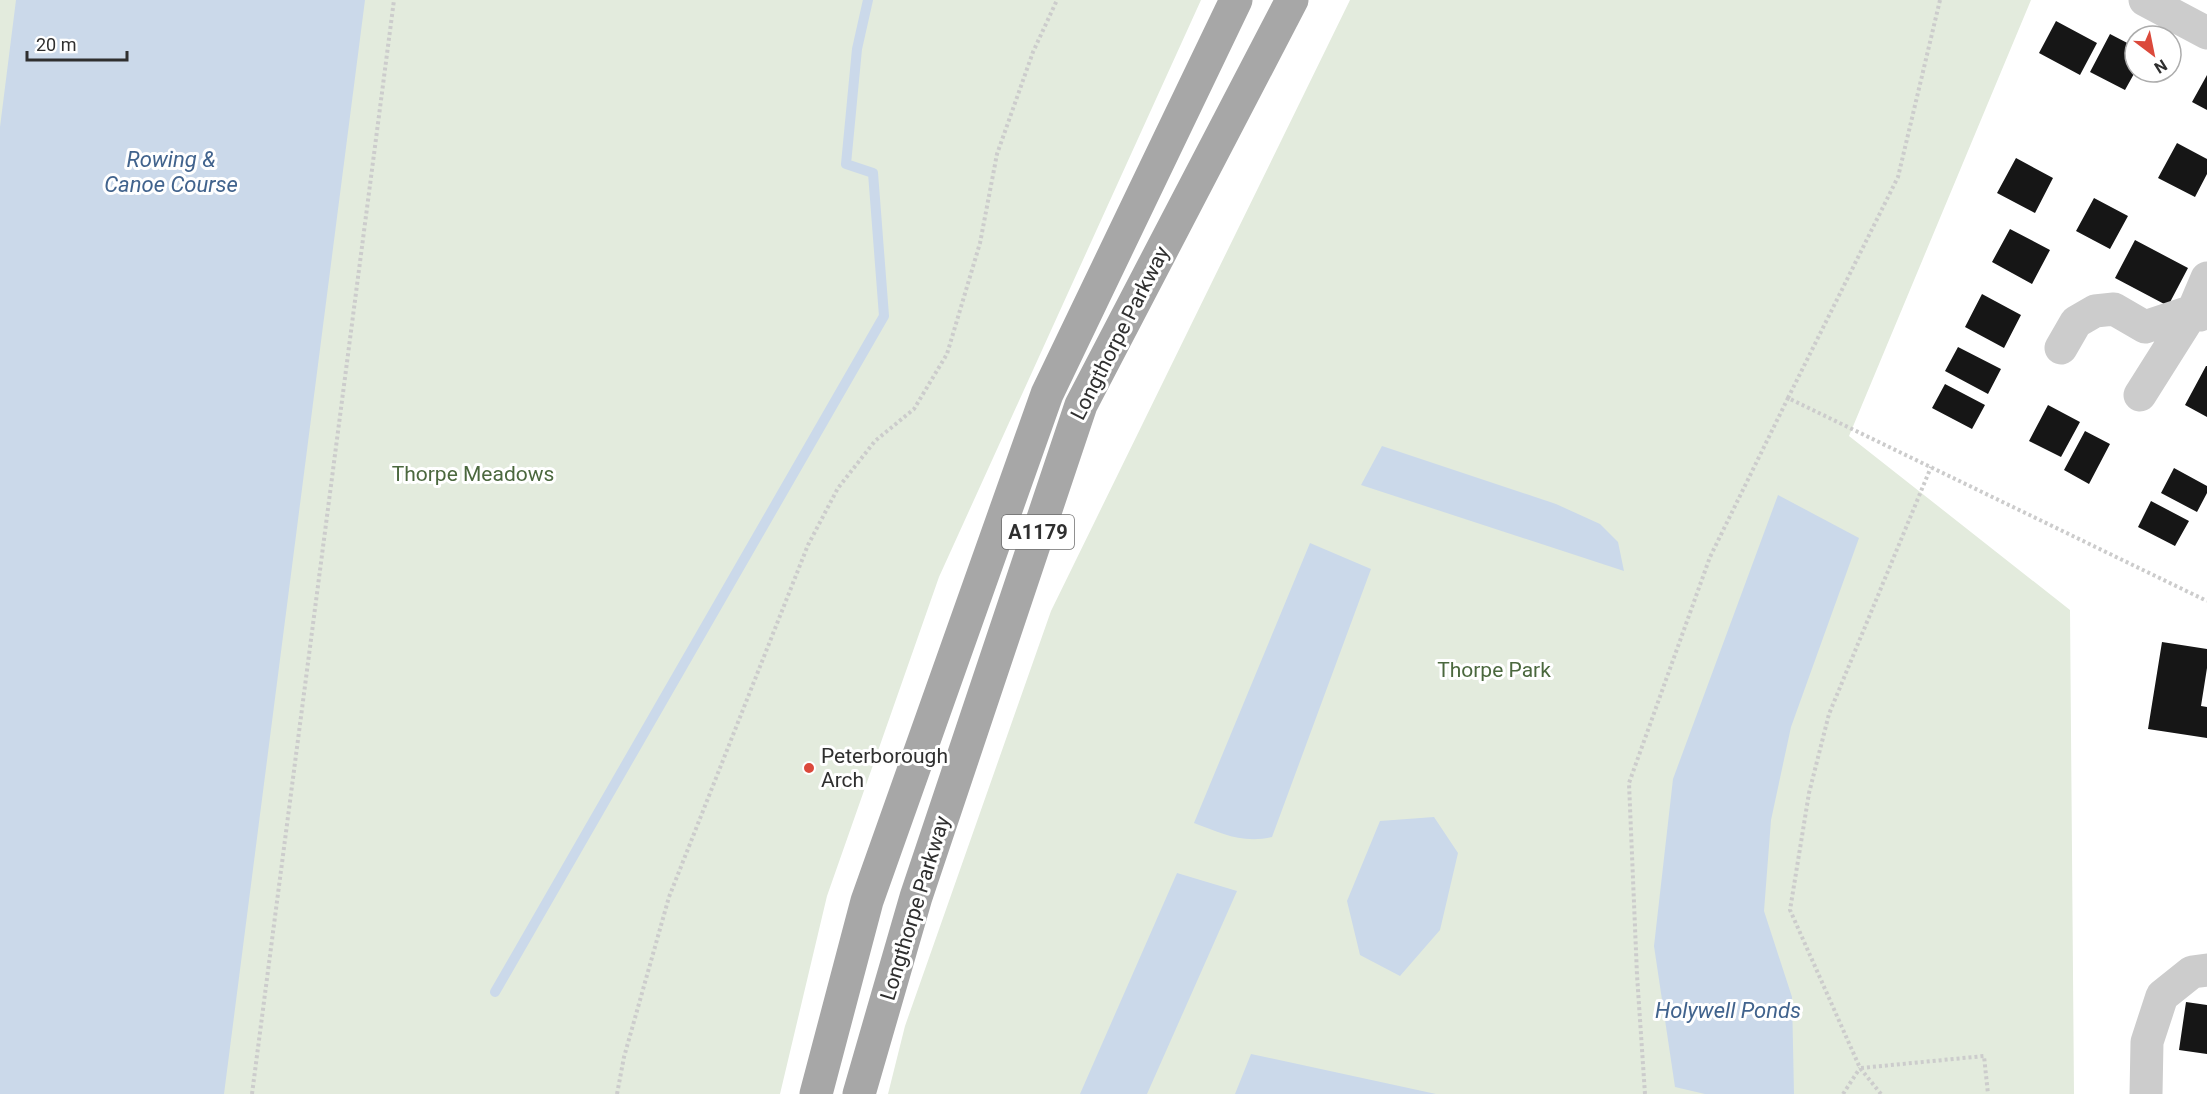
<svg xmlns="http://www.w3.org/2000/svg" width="2207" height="1094" viewBox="0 0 2207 1094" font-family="Roboto,sans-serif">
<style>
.green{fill:#e3ebdd}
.water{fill:#cbd9ea}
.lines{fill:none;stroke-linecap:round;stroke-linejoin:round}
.stream{stroke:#cbd9ea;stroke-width:10}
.building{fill:#161616}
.path{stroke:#ccc;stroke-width:4;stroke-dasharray:3 3;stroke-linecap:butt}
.street{stroke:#ccc;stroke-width:33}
.primary{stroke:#a7a7a7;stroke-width:33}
.poi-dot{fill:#db493b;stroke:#fff;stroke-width:2}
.labels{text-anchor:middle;stroke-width:6;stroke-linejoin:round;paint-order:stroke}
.shield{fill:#fff;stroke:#6d6d6d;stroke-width:1.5}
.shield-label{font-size:20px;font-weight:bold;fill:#2f2f2f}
.street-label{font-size:21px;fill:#2f2f2f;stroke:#fff}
.park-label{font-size:21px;fill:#4b683e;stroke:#fff}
.poi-label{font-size:21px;fill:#2f2f2f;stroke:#fff;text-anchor:start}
.water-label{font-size:22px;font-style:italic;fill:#41638d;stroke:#fff}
</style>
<rect width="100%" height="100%" fill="#fff"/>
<!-- green -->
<path class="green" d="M0 0H1201L939 577 827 896 780 1094H0Z
M1350 0H2031L1849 436 2070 610 2074 1094H888L905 1026 1051 611Z"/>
<!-- water -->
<path class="water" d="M16 0H365L224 1094H0V127Z
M1382 446 1556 504 1600 524 1618 542 1624 571 1361 485Z
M1778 495 1859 538 1791 727 1771 820 1764 911 1792 997 1794 1094H1705L1675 1087 1654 946 1673 779Z
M1310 543 1371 569 1272 837C1242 844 1221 833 1194 823Z
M1434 817 1458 853 1440 930 1400 976 1360 955 1347 901 1380 821Z
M1177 873 1237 891 1147 1094H1080Z
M1251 1054 1436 1094H1235Z"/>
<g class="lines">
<!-- stream -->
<path class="stream" d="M495 992 884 316 873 173 846 164 857 49 868 0"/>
</g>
<!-- building -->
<path class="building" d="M2056 21 2097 43 2080 75 2039 53Z
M2110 34 2135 47V72L2125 90 2090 72Z
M2207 75V110L2192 102Z
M2177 143 2207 159V174L2195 197 2158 178Z
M2016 158 2053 178 2035 213 1997 193Z
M2094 198 2128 216 2110 249 2076 231Z
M2010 229 2050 250 2032 284 1992 262Z
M2135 240 2188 268 2168 306 2115 278Z
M1982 294 2021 315 2004 348 1965 327Z
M1958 347 2001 369 1988 394 1945 371Z
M2206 366H2207V417L2185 405Z
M1945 384 1985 405 1972 429 1932 408Z
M2048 405 2080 422 2061 457 2029 441Z
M2085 431 2110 444 2089 484 2064 470Z
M2174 468 2207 486V493L2197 512 2161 493Z
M2151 501 2189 521 2175 546 2138 527Z
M2162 642 2207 649V668L2201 706 2207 707V738L2148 729Z
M2186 1002 2207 1005V1054L2179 1050Z"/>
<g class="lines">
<!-- path -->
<path class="path" d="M1940 0 1898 177 1788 398 2207 601
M1861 1068 1984 1056 1988 1094
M252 1094 394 0
M617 1094 624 1057 669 897 808 545 838 488 875 441 914 409 947 354 980 243 997 154 1033 52 1057 0
M1645 1094 1637 975 1629 783 1710 557 1788 398
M1843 1094 1860 1068
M1881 1094 1860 1068 1790 910 1809 793 1829 714 1931 467"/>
<!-- street -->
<path class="street" d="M2145 0 2207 33
M2061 348 2076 322 2095 311 2114 309 2145 327 2193 311 2207 278
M2140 395 2193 311 2200 315
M2146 1094 2147 1042 2162 996 2192 972 2207 970"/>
<!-- primary -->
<path class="primary" d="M816 1094 867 901 1047 394 1236 0
M859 1094 916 897 1081 405 1292 0"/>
</g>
<!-- markers -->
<circle class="poi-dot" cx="809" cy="768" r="6"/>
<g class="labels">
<!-- shield labels -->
<rect class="shield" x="1002" y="515" width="72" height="34" rx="4.5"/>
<g class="shield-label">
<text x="1038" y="539">A1179</text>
</g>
<!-- street labels -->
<g class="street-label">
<text transform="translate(1120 333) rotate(-63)" y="7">Longthorpe Parkway</text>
<text transform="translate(915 908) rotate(-73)" y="7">Longthorpe Parkway</text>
</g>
<!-- park labels -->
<g class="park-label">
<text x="473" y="481">Thorpe Meadows</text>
<text x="1494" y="677">Thorpe Park</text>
</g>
<!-- poi labels -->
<g class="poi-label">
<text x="821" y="763">Peterborough<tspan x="821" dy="24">Arch</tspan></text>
</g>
<!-- water labels -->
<g class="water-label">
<text x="171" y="167">Rowing &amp;<tspan x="171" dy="25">Canoe Course</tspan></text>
<text x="1728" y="1018">Holywell Ponds</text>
</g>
</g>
<!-- north arrow -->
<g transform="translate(2153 54) rotate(148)"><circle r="28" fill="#ffffff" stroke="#acacac" stroke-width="1.5"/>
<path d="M0-4.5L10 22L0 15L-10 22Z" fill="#db493b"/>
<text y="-9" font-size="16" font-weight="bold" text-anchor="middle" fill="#2f2f2f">N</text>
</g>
<!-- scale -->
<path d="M27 51v9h100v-9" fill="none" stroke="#2f2f2f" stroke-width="3"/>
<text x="36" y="51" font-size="18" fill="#2f2f2f" stroke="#ffffff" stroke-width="4.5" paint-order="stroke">20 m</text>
</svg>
